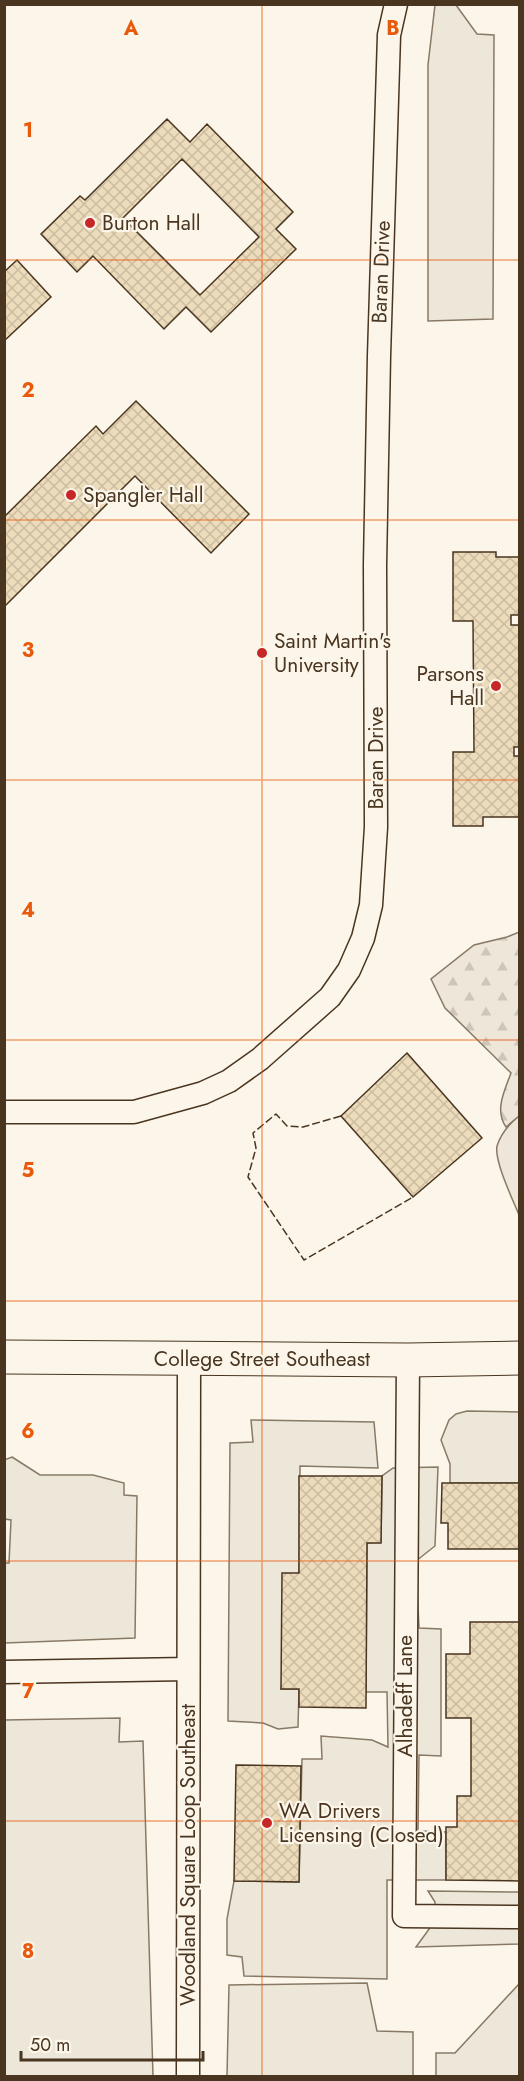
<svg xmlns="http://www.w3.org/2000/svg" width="524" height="2081" viewBox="0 0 524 2081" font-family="Jost,sans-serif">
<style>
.green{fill:#ede6d9;stroke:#887966;stroke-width:1.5}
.forest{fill:url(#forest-firs);stroke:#887966;stroke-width:1.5}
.parking{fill:#ede7d9;stroke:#887966;stroke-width:1.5}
.building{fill:url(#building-cross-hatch);stroke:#4a3520;stroke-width:1.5;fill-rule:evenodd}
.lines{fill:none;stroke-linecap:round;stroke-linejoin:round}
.minor-casing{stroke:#4a3520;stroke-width:25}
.primary-casing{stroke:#4a3520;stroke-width:35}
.minor{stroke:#fbf6e9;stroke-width:22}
.primary{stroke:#fbf6e9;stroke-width:33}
.fence{stroke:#4a3520;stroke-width:1.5;stroke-dasharray:8 3;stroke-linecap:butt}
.grid{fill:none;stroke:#e8590c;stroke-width:1.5;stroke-opacity:0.55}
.poi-dot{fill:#c62828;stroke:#fbf6e9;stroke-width:2}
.labels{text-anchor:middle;stroke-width:4.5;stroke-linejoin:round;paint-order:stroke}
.poi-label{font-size:21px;fill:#4a3520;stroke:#fbf6e9;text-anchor:start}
.street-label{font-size:21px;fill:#4a3520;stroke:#fbf6e9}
.grid-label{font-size:20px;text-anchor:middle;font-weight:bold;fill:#e8590c;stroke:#fbf6e9;stroke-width:4.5;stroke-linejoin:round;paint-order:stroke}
</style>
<defs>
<pattern id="forest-firs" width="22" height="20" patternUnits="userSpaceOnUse" patternTransform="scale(1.5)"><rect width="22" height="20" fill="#ede6d9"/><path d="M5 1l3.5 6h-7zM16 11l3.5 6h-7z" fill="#cdc6ba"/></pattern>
<pattern id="building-cross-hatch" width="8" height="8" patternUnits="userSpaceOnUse" patternTransform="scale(1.5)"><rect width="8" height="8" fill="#ecdcbc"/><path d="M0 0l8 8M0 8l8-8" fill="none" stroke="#ccbda1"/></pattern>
</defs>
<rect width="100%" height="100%" fill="#fbf6e9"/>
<!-- green -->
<path class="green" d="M519 1116V1215C513 1200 494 1161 497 1146 501 1133 509 1124 519 1116Z"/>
<!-- forest -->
<path class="forest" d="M519 932V1116L506 1127C494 1110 505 1090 511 1073L445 1008 431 979 474 945 507 937Z"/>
<!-- parking -->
<path class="parking" d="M435 5H456L477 34 494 35 493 319 428 321V65Z
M467 1411 519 1412V1483H450V1464L441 1440 449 1420 456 1414Z
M251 1420 374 1422 378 1468 300 1466 299 1573 281 1689H299L298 1727 278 1729 263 1723 228 1721 230 1443 253 1442Z
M12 1457 40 1475H93L124 1483V1495L137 1496 135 1638 5 1643V1563H9L11 1520 5 1519 4 1460Z
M438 1467 435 1546 416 1561 419 1628 441 1629V1756L419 1755 418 1831 446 1832V1880H387V1979L244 1976 242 1957 227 1955V1919L234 1881 299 1882 302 1759H322L321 1736 372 1740 388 1747 387 1692H366L367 1543 381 1542 382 1476 393 1468Z
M120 1718 119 1742 143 1741 153 2076H5V1720Z
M428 1891 519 1892V1944L416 1947 435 1921V1902Z
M367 1983 377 2031 413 2032V2076H227L229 1985Z
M519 1984V2076H436V2053H455Z"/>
<!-- building -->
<path class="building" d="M167 119 190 142 207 124 293 212 276 229 296 249 211 332 186 307 164 329 93 256 77 272 41 234 80 196 85 200ZM182 159 259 237 200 295 123 218Z
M17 260 51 297 4 341V272Z
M136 401 249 514 211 553 135 476 4 607V517L96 426 103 434Z
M453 552H496V557H520V615H511V625H520V747H514V756H520V817H483V826H453V752H474L473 621H453Z
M407 1053 482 1138 413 1197 341 1116Z
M299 1476H382L381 1543H367L366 1708 299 1707V1689H281L282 1573H299Z
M442 1483H520V1549H448V1523H441Z
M470 1622H520V1881L446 1880V1827H457V1796H471V1718H446V1654H470Z
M236 1765 301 1766 299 1882 234 1881Z"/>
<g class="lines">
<defs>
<path id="minor" d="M4 1112H134L203 1093 229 1081 260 1059 330 997 349 970 363 938 371 905 376 827 375 565 379 356 389 35 396 4
M408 1360 404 1916 520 1917
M4 1672 188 1669
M188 2076 189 1359"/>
<path id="primary" d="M4 1357 408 1360 520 1358"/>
</defs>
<!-- minor casing -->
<use href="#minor" class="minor-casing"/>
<!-- primary casing -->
<use href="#primary" class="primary-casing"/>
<!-- minor -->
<use href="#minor" class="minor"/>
<!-- primary -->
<use href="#primary" class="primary"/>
<!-- fence -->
<path class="fence" d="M341 1116 303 1127 287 1126 276 1114 253 1133 256 1148 248 1177 304 1260 413 1197"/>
</g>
<!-- grid -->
<path class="grid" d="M262 4V2076M4 260H520M4 520H520M4 780H520M4 1040H520M4 1301H520M4 1561H520M4 1821H520"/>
<!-- markers -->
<g class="poi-dot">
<circle cx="90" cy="223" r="6"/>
<circle cx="71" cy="495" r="6"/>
<circle cx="262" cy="653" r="6"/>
<circle cx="496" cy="686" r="6"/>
<circle cx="267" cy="1823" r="6"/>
</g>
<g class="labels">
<!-- poi labels -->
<g class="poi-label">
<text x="102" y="230">Burton Hall</text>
<text x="83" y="502">Spangler Hall</text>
<text x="274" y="648">Saint Martin's<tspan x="274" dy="24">University</tspan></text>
<text x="484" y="681" text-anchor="end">Parsons<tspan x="484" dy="24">Hall</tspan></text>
<text x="279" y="1818">WA Drivers<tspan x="279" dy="24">Licensing (Closed)</tspan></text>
</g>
<!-- street labels -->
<g class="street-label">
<text transform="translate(381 272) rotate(-88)" y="7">Baran Drive</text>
<text transform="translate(376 758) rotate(-90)" y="7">Baran Drive</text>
<text x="262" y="1366">College Street Southeast</text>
<text transform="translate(405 1696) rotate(-90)" y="7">Alhadeff Lane</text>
<text transform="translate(188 1855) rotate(-90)" y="7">Woodland Square Loop Southeast</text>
</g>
</g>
<g class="grid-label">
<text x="131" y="35">A</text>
<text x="393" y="35">B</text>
<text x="28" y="137">1</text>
<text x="28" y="397">2</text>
<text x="28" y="657">3</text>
<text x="28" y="917">4</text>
<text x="28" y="1177">5</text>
<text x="28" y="1438">6</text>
<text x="28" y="1698">7</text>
<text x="28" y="1958">8</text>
</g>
<!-- border -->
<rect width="524" height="2081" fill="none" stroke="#4a3520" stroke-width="12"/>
<!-- scale -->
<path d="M21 2051v9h182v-9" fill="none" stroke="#4a3520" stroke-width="3"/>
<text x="30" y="2051" font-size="18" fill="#4a3520" stroke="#fbf6e9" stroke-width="4.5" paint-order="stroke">50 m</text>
</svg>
